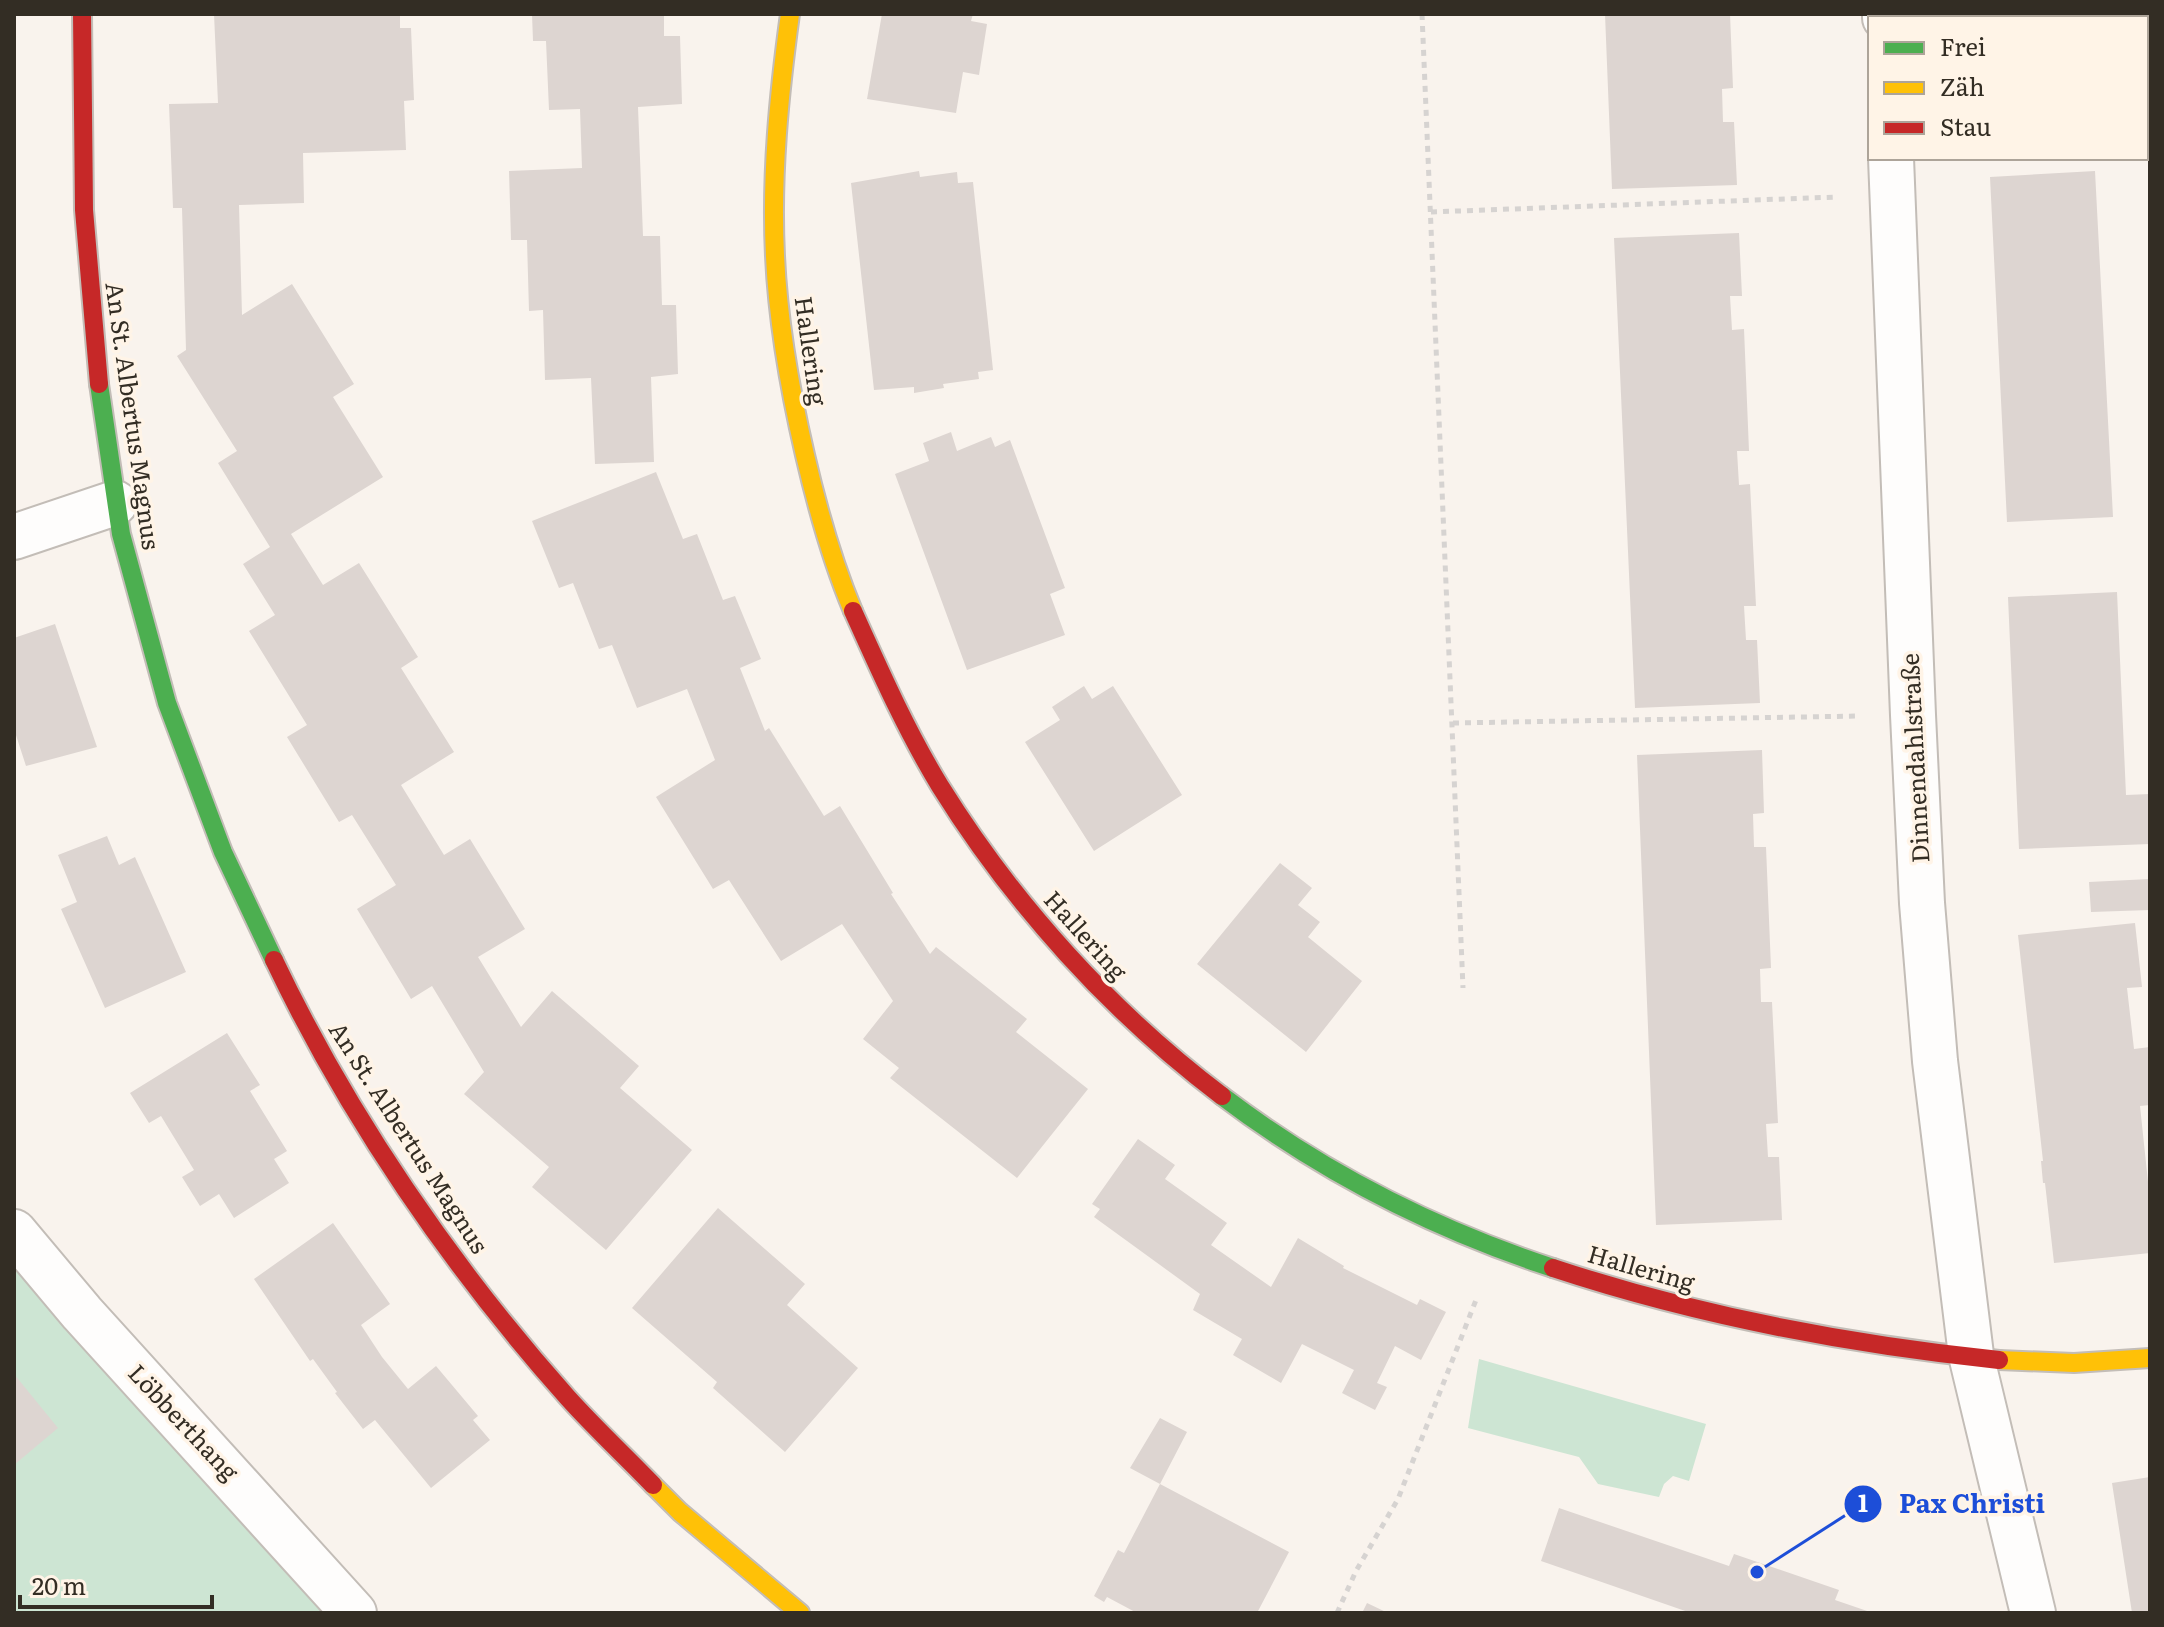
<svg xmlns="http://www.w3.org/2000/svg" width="2164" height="1627" viewBox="0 0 2164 1627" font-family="Literata,serif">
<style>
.green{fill:#cde5d3}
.building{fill:#ddd5d1}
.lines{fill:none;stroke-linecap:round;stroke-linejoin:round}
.street-casing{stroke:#c3bdb7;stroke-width:48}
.fast-casing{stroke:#c3bdb7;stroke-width:22}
.slow-casing{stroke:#c3bdb7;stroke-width:22}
.jam-casing{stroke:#c3bdb7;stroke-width:22}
.path{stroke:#d6d3d1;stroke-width:5;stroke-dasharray:6 6;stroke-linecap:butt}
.street{stroke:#fefdfc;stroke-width:44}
.fast{stroke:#4caf50;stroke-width:18}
.slow{stroke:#ffc107;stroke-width:18}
.jam{stroke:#c62828;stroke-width:18}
.labels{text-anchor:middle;stroke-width:7;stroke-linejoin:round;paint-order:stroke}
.street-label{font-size:24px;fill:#332d24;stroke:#fff4e7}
.leader{fill:none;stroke:#1d4ed8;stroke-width:3}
.callout-dot{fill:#1d4ed8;stroke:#fff4e7;stroke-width:3}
.mark-label{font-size:24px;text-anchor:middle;font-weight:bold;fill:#fff}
.callout-label{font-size:26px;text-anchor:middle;font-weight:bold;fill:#1d4ed8;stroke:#fff4e7;stroke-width:7;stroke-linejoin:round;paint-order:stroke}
</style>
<rect width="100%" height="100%" fill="#f9f3ed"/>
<!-- green -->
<path class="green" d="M45 1243 360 1613H14V1267Z
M1479 1359 1706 1424 1689 1481 1673 1476 1664 1484 1659 1497 1598 1484 1579 1457 1468 1428Z"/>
<!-- building -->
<path class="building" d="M214 14H400V28H411L414 100 404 101 406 150 303 153 304 203 239 205 242 315 292 284 354 384 333 397 383 477 291 534 323 585 359 563 418 657 401 668 454 752 401 785 444 855 470 839 525 929 478 957 521 1027 552 991 639 1066 620 1088 692 1150 606 1250 532 1187 549 1167 464 1094 484 1072 432 986 411 999 357 909 396 885 352 815 339 822 287 737 307 725 249 631 275 615 243 564 270 547 218 463 237 451 177 356 186 350 182 208H173L169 104 218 103Z
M532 14H664V36H680L682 104 638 107 643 236H660L662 305H676L678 374 651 377 654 462 595 464 591 378 545 380 543 310 529 311 527 240H511L509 171 582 168 580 109 549 110 546 41H533Z
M882 14H973L971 21 987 24 979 75 963 72 956 113 867 99Z
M1605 14H1730L1733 88 1722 89 1723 122H1734L1737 185 1612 189Z
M1983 14H2087V18H1983Z
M919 171 920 177 957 172 958 183 973 182 993 370 978 372 979 379 943 384 944 388 914 393V387L874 390 851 183Z
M2095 171 2113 517 2007 522 1990 177Z
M1739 233 1742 296H1730L1732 330 1744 329 1749 451H1737L1739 485 1750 484 1756 606H1744L1746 640H1757L1760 703 1635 708 1614 238Z
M951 432 957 451 991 437 995 447 1010 440 1065 588 1050 594 1065 635 967 670 895 474 929 461 923 443Z
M656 472 683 539 697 534 723 600 735 596 761 659 740 668 765 731 769 728 824 816 840 806 893 893 891 894 930 954 936 947 1027 1019 1016 1032 1088 1089 1017 1178 890 1078 899 1068 863 1039 893 1001 842 924 781 961 729 880 713 889 656 797 715 760 687 689 637 708 612 645 599 649 573 583 559 588 532 521Z
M2117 592 2126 795 2150 794V844L2019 849 2008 597Z
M55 624 97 747 26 766 14 729V638Z
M1084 686 1092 699 1113 686 1182 795 1094 851 1025 742 1060 720 1052 707Z
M1762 750 1764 813 1753 814 1754 847H1766L1771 968 1760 969 1761 1002H1772L1778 1123 1766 1124 1768 1157H1779L1782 1220 1656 1225 1637 755Z
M107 836 119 865 135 857 186 972 105 1008 61 909 77 902 58 855Z
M1280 863 1312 888 1298 905 1320 922 1308 937 1362 981 1306 1052 1197 964Z
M2150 879V910L2091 912 2089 882Z
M2135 923 2142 987 2127 988 2134 1049 2150 1047V1105L2140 1106 2150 1201V1253L2054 1263 2045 1183H2043L2041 1161H2043L2018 935Z
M227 1033 260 1085 250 1091 287 1151 274 1159 289 1183 234 1218 219 1194 200 1206 182 1177 194 1170 161 1116 149 1123 130 1093Z
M1138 1139 1175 1165 1165 1179 1227 1223 1211 1245 1271 1287 1298 1238 1344 1266 1343 1268 1417 1305 1420 1299 1446 1312 1421 1360 1395 1346 1377 1383 1387 1387 1375 1410 1342 1393 1354 1370 1302 1344 1281 1383 1233 1355 1242 1339 1193 1310 1200 1294 1094 1217 1100 1209 1092 1204Z
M718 1208 805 1284 787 1305 858 1368 785 1452 713 1388 717 1382 632 1308Z
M333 1223 390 1304 361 1325 382 1357 408 1389 436 1366 478 1416 473 1420 490 1440 431 1488 375 1420 363 1429 335 1393 337 1392 313 1359 310 1361 254 1279Z
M14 1374 58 1428 14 1465Z
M1160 1418 1187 1432 1160 1484 1289 1552 1257 1613H1137L1107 1597 1104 1602 1094 1596 1118 1550 1124 1553 1160 1484 1130 1468Z
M2150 1477V1613H2132L2112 1483Z
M1559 1508 1729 1566 1734 1554 1839 1590 1835 1600 1873 1613H1691L1541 1561Z
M1367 1603 1388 1613H1362Z"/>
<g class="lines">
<defs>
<path id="street" d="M1885 14V18
M1891 158 1913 715 1922 903 1935 1061 1971 1355 2033 1613
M14 537 115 503
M14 1232 82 1313 354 1613"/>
<path id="fast" d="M99 384 121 534 167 703 223 852 274 960
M1222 1096C1322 1172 1434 1229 1553 1268"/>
<path id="slow" d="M790 14C779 94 771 175 775 256 778 323 790 390 805 455 817 507 832 561 853 611
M1999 1360 2074 1363 2150 1358
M653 1485 680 1512 800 1613"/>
<path id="jam" d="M82 14 84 210 99 384
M853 611C880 671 906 730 940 786 1014 905 1111 1012 1222 1096
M274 960C348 1116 453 1269 568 1398 595 1428 625 1456 653 1485
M1553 1268C1698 1316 1847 1344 1999 1360"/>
</defs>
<!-- street casing -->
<use href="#street" class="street-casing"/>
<!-- fast casing -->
<use href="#fast" class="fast-casing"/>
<!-- slow casing -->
<use href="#slow" class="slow-casing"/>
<!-- jam casing -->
<use href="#jam" class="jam-casing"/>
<!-- path -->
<path class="path" d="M1422 14 1463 988
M1431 212 1837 197
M1453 723 1859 716
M1337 1613 1356 1571 1398 1499 1476 1300"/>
<!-- street -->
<use href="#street" class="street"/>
<!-- fast -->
<use href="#fast" class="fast"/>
<!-- slow -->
<use href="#slow" class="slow"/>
<!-- jam -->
<use href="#jam" class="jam"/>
</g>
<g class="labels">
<!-- street labels -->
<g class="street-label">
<text transform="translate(810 351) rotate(82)" y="8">Hallering</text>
<text transform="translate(132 416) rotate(82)" y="8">An St. Albertus Magnus</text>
<text transform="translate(1916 758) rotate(-93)" y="8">Dinnendahlstraße</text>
<text transform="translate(1085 936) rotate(48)" y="8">Hallering</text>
<text transform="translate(408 1138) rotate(57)" y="8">An St. Albertus Magnus</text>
<text transform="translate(1641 1269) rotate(16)" y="8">Hallering</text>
<text transform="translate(183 1423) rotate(47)" y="8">Löbberthang</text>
</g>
</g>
<!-- callouts -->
<path class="leader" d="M1757 1572L1863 1504"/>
<g class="callout-dot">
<circle cx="1757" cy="1572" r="8"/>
<circle cx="1863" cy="1504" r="20"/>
</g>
<g class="mark-label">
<text x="1863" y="1512">1</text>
</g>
<g class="callout-label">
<text x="1972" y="1513">Pax Christi</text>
</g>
<!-- border -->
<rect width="2164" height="1627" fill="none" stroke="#332d24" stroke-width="32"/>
<!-- legend -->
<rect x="1868" y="16" width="280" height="144" fill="#fff4e7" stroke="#ada499" stroke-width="2"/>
<rect x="1884" y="42" width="40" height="12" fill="#4caf50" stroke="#ada499" stroke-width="2"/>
<text x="1940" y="56" font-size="24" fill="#332d24">Frei</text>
<rect x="1884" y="82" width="40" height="12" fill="#ffc107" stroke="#ada499" stroke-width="2"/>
<text x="1940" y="96" font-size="24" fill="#332d24">Zäh</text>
<rect x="1884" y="122" width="40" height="12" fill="#c62828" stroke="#ada499" stroke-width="2"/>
<text x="1940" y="136" font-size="24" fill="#332d24">Stau</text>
<!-- scale -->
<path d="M20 1595v12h192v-12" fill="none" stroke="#332d24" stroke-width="4"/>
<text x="32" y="1595" font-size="24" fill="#332d24" stroke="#fff4e7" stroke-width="6" paint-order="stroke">20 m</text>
</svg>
